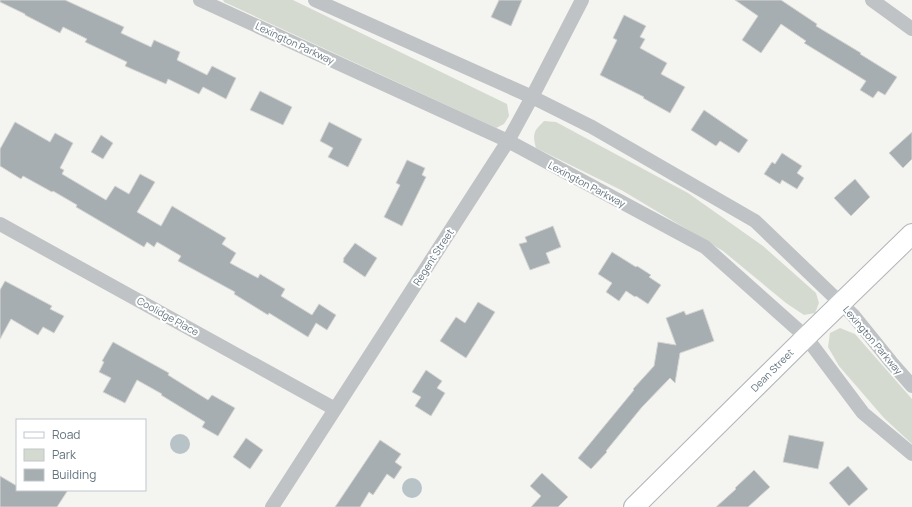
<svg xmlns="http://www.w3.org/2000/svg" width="912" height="507" viewBox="0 0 912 507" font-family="Manrope,sans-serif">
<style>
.green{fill:#d5dad1}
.water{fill:#b8c3c7}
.building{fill:#a6aeb2;stroke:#d5d5d2}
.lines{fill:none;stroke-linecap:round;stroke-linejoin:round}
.secondary-casing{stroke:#afb5b8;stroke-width:22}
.street{stroke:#bfc3c6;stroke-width:14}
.secondary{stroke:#fff;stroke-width:20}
.labels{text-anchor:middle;stroke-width:4;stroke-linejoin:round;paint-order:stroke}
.street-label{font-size:10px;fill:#64747f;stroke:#fff}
</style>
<rect width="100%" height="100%" fill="#f4f4f0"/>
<!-- green -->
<path class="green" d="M223 0H293L507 104 509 116 504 124 496 128 224 2Z
M544 121 556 122 688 193 763 246 816 293 819 303 815 313 804 315 786 303 723 251 623 191 536 148C532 133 534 131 544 121Z
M840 328 855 334 912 399V444L884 418 839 366 828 347 830 333Z"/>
<!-- water -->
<path class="water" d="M170 444a10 10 0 1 1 20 0a10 10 0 1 1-20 0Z
M402 488a10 10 0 1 1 20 0a10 10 0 1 1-20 0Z"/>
<!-- building -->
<path class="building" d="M0 0H65L124 27 121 33 151 47 154 40 180 52 177 60 207 75 212 66 236 78 226 99 203 87 199 94 168 79 166 84 125 66 127 62 85 42 87 39 63 27 60 33 25 15V14L0 2Z
M499 0H522L511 26 491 17Z
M735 0H781L817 24 816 26 861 53 860 54 897 77 885 95 878 91 873 98 860 90 866 81 804 43 806 41 781 24 761 53 742 40 758 16Z
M624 15 646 26 640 37 645 39 640 48 667 63 661 74 685 87 670 113 643 98 644 97 600 75 617 40 613 38Z
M260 91 292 107 283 125 250 110Z
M704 110 748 140 739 153 720 141 716 146 691 130Z
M15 122 50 142 55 133 73 143 60 168 64 170 62 174 106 200 115 186 129 194 140 174 155 182 137 212 161 226 172 206 226 238 222 244 236 253 230 263 258 278 260 274 285 289 281 296 312 315 319 304 336 315 327 330 316 323 308 337 269 313 268 315 234 294 235 292 178 261 181 256 157 242 154 247 147 242 144 247 88 214 76 207 77 205 53 191 52 192 23 176 21 179 0 166V149Z
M329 122 362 139 348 167 328 157 333 148 320 141Z
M912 132V159L903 168 889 153Z
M101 135 113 143 103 159 91 152Z
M782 153 802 166 797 173 804 178 797 189 782 180 780 184 764 174 772 162 775 164Z
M407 160 425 168 422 175 426 177 402 226 384 217 400 185 396 183Z
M855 179 870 197 851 216 834 198Z
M553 226 561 247 546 253 550 263 530 270 519 244 527 242 525 237Z
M355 243 377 258 365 277 343 262 344 259H343Z
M612 252 636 267 637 266 651 275 649 277 661 285 648 304 636 296 635 297 626 291 619 301 606 292 612 283 598 274Z
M5 281 52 306 50 309 64 316 54 333 43 327 38 335 11 319 0 339V290Z
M478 302 495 312 466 358 440 341 456 317 465 323Z
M703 309 714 341 680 353 675 383 670 378 642 407 606 451 607 452 591 469 578 458 634 390 633 389 654 366 658 342 676 345 666 318 684 311 686 315Z
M113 342 169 373 168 375 208 400 212 395 235 408 218 436 202 427 205 422 161 395 162 394 137 380 125 403 103 392 111 378 99 372 104 362 102 361Z
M426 370 442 381 437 388 445 393 431 416 415 406 421 397 412 392Z
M789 435 824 442 818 469 783 462Z
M246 438 263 450 250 469 233 457Z
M380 440 401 454 395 462 402 467 394 479 387 474 373 495 369 492 360 507H335Z
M848 466 868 489 849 506 829 483Z
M754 470 770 487 748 507H716L736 489 735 488Z
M542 473 568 497 558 507H531L541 496 530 486Z
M0 476 17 486V490H68L57 507H0Z"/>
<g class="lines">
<defs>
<path id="secondary" d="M634 507 806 337 912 234"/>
</defs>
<!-- secondary casing -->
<use href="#secondary" class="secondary-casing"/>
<!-- street -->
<path class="street" d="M200 0 508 141 705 247 806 337 863 413 912 454
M315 0 532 97 592 127 755 221 853 315 891 362 912 386
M872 0 912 29
M0 224 335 409
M272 507 508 141 532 97 582 0"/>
<!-- secondary -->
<use href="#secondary" class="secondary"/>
</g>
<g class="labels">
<!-- street labels -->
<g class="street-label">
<text transform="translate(295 43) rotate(25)" y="4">Lexington Parkway</text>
<text transform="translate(587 184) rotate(28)" y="4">Lexington Parkway</text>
<text transform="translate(433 257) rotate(-57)" y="4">Regent Street</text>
<text transform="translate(168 316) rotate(29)" y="4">Coolidge Place</text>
<text transform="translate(873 340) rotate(50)" y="4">Lexington Parkway</text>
<text transform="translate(772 370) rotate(-45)" y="4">Dean Street</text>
</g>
</g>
<!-- legend -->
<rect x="16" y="419" width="130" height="72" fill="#ffffff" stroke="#c1c7cc"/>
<rect x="24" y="432" width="20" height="6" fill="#ffffff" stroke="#c1c7cc"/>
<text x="52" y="439" font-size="12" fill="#64747f">Road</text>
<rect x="24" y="449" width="20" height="12" fill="#d5dad1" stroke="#c1c7cc"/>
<text x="52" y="459" font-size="12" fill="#64747f">Park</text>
<rect x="24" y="469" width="20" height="12" fill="#a6aeb2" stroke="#c1c7cc"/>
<text x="52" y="479" font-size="12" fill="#64747f">Building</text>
</svg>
